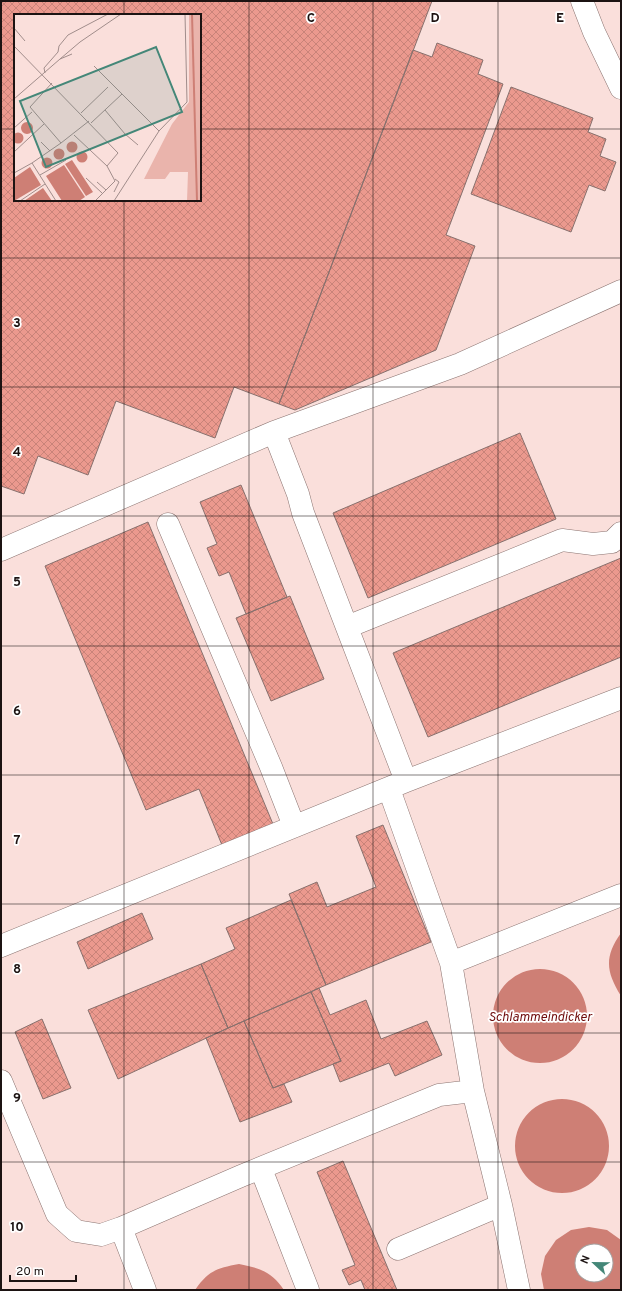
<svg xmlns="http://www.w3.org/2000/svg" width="622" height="1291" viewBox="0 0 622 1291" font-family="Overpass,sans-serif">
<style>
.water{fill:#ce7f75;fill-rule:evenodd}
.building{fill:url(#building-cross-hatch);stroke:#87706d;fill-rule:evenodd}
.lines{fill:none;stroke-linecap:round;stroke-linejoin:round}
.minor-casing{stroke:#8b7471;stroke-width:23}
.minor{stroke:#fff;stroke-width:22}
.grid{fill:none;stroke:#1c1312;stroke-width:1;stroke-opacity:0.55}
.labels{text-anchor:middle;stroke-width:3.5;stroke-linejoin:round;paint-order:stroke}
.water-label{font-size:13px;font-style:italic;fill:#6f0c0c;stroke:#fff}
.inset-river{fill:none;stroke:#ce7f75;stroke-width:2}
.inset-road{fill:none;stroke:#a18d8b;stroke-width:1}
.view{fill:#448778;fill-opacity:0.15;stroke:#448778;stroke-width:2}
.inset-edge{fill:none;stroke:#1c1312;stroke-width:2}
.grid-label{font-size:13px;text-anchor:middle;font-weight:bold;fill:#1c1312;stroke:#fff;stroke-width:3.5;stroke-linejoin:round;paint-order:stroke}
</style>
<defs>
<pattern id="building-cross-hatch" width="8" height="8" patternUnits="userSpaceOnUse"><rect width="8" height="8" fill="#eb998e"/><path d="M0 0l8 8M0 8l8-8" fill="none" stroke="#c98379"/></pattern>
</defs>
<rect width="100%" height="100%" fill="#fadfdb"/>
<!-- water -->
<path class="water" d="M621 933V996C606 972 604 957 621 933Z
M493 1016a47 47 0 1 1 94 0a47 47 0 1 1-94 0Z
M515 1146a47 47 0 1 1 94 0a47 47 0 1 1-94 0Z
M589 1227 607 1230 621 1240V1290H544L541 1274 545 1256 556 1240 571 1230ZM582 1251H606V1275H582Z
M239 1264C260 1268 272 1272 284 1290H195C208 1271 217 1268 239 1264Z"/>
<!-- building -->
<path class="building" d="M1 1H432L279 404 234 387 215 438 116 401 88 475 38 456 24 494 1 486ZM15 15H200V200H15Z
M437 43 483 60 478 74 503 84 446 235 475 246 436 350 295 410 279 404 413 50 432 57Z
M511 87 593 118 588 132 606 139 600 156 616 162 605 191 589 185 571 232 471 194Z
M520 433 556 519 368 598 333 513Z
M241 485 287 597 246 614 229 572 219 576 207 548 217 544 200 502Z
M148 522 275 829 224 850 199 789 146 810 45 566Z
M621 558V657L428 737 393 653Z
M290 596 324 679 271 701 236 618Z
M383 825 431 942 326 985 289 894 317 882 327 907 376 887 356 836Z
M291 900 326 985 228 1028 201 964 235 949 226 928Z
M142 913 153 939 88 969 77 942Z
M201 964 228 1028 118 1079 88 1010Z
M319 988 330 1015 366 1000 381 1039 427 1021 442 1055 395 1076 389 1063 340 1082 333 1064 341 1061 311 992Z
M311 992 341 1061 273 1088 244 1021Z
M42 1019 71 1088 43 1099 15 1032Z
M244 1021 273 1088 284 1084 292 1102 240 1122 206 1038Z
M343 1161 397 1290H365L361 1280 349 1285 342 1270 355 1265 317 1172Z"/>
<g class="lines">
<defs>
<path id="minor" d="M582 1 594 32 621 88
M274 432 460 364 621 291
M168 524 271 767 294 826
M1 550 274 432 298 494 303 513 406 781
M347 627 562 540 593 544 612 542 621 533
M1 946 406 781 621 698
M451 963 621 895
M1 1081 57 1214 76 1231 101 1235 121 1228 241 1176 439 1095 473 1091 451 963 389 789
M473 1091 501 1205 519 1290
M261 1169 308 1290
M121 1228 145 1290
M398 1249 501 1205"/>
</defs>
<!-- minor casing -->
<use href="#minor" class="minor-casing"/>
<!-- minor -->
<use href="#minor" class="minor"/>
</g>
<!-- grid -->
<path class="grid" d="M124 1V15M249 1V1290M373 1V1290M498 1V1290M1 129H15M200 129H621M124 200V1290M1 258H621M1 387H621M1 516H621M1 646H621M1 775H621M1 904H621M1 1033H621M1 1162H621"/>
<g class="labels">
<!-- water labels -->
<g class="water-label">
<text x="540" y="1021">Schlammeindicker</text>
</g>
</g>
<!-- overview -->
<g transform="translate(14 14)">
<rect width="187" height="187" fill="#fadfdb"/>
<path d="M175 0H187V187H173L174 158H156L151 165H130L158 110 175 88Z" fill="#eab4ac"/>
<path d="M7 114a6 6 0 1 1 12 0a6 6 0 1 1-12 0ZM-1.5 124a5.5 5.5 0 1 1 11 0a5.5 5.5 0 1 1-11 0ZM52.5 133a5.5 5.5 0 1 1 11 0a5.5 5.5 0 1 1-11 0ZM39.5 140a5.5 5.5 0 1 1 11 0a5.5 5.5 0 1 1-11 0ZM62.5 143a5.5 5.5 0 1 1 11 0a5.5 5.5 0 1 1-11 0ZM27.5 149a5.5 5.5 0 1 1 11 0a5.5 5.5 0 1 1-11 0ZM58 146 79 178 72 182 51 150ZM50 151 71 183 65 187H48L32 162ZM16 153 27 171 0 187V164ZM29 174 38 187H10Z" fill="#ce7f75"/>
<path class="inset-river" d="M178 0 183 187"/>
<path class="inset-road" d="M0 14 11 27M0 32 104 139 93 152 101 167 81 187M46 45 66 28 107 0M31 59 30 54 44 38 45 32 54 21 94 0M38 69 16 93 47 129 75 107M0 85 46 45 58 40M91 96 111 120 124 131M67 99 94 73M77 109 108 80 80 52M0 114 18 98M145 117 173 88 171 0M60 121 93 152M27 128 36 137M0 138 30 110M18 149 47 129M0 159 18 149 42 187M26 161 52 146M72 164 88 179M83 168 92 176M100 178 105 168 101 165M6 187 31 170M100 187 145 117 108 80"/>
<path class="view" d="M142 33 168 98 32 153 6 87Z"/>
<rect width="187" height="187" class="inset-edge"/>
</g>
<g class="grid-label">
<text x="311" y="22">C</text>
<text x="435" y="22">D</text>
<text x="560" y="22">E</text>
<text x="17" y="327">3</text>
<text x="17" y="456">4</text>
<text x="17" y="586">5</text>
<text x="17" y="715">6</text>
<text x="17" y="844">7</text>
<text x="17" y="973">8</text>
<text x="17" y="1102">9</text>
<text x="17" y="1231">10</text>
</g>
<!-- border -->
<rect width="622" height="1291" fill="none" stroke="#1c1312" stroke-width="4"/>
<!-- north arrow -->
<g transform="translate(594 1263) rotate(292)"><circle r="19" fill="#ffffff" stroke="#a4a1a0"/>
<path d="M0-3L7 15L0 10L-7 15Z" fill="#448778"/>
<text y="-6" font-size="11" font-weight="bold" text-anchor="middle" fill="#1c1312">N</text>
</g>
<!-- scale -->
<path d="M10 1275v6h66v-6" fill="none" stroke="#1c1312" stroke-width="2"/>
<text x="16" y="1275" font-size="12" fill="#1c1312" stroke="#ffffff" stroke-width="3" paint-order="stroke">20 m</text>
</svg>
